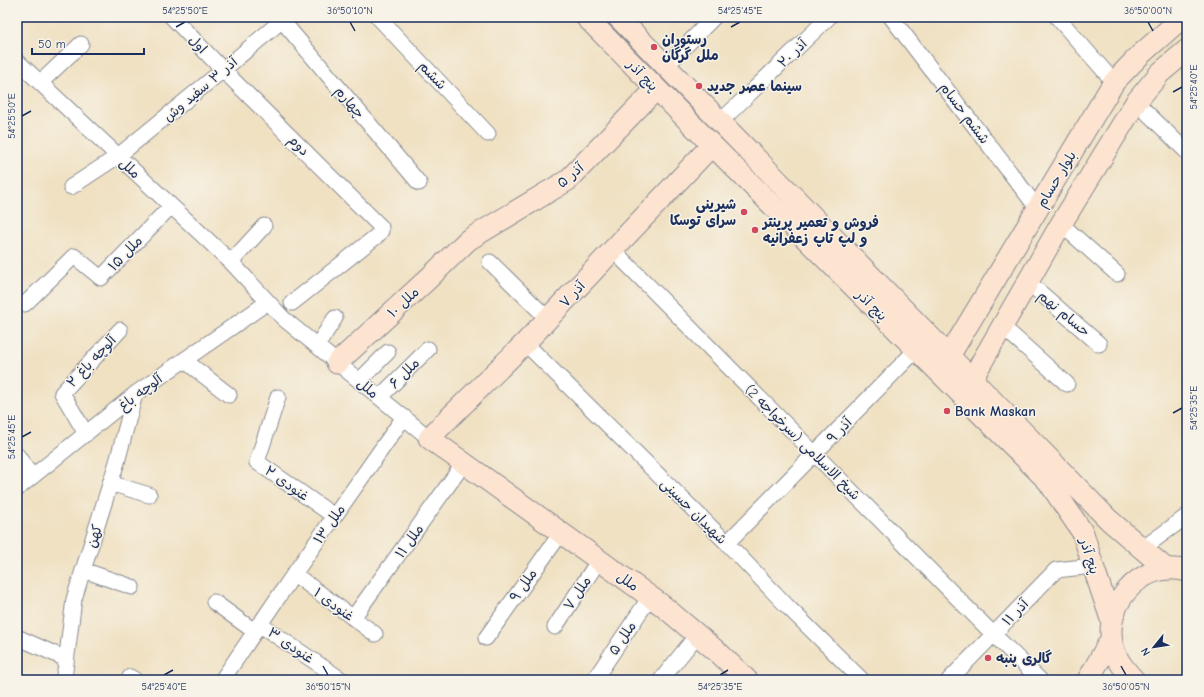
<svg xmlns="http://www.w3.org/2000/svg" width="1204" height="697" viewBox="0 0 1204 697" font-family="'Comic Neue','Playpen Sans Arabic',sans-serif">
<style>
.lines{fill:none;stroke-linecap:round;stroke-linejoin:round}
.street-casing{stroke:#868890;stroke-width:17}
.secondary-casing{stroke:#868890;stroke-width:23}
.street{stroke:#fff;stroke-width:15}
.secondary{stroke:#fde4d1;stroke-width:21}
.ticks{fill:none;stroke:#1b2f5e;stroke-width:1.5}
.poi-dot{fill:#d1495b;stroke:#f7f3e8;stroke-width:1.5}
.labels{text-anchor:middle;stroke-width:3;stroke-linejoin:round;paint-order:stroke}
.poi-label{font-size:14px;font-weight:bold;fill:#1b2f5e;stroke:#f7f3e8;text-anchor:start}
.street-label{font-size:14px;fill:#1b2f5e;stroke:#f7f3e8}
.neatline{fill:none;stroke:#1b2f5e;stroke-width:1.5}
.ticks-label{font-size:10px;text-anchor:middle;fill:#1b2f5e}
</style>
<rect width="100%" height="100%" fill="#f7f3e8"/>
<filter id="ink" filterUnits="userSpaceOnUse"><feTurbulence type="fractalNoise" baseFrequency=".025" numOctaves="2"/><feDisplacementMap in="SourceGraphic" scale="8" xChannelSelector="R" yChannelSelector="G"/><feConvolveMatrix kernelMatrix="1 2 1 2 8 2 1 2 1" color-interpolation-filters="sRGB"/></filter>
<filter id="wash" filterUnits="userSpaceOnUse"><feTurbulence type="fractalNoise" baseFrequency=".012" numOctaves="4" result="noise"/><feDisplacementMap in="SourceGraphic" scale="16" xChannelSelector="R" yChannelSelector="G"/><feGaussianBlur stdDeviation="0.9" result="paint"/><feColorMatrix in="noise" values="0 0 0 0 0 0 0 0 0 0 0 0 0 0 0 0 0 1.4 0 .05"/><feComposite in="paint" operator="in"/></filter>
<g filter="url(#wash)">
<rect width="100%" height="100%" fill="#f0e1c3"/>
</g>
<g filter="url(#ink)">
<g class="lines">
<defs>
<path id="street" d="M172 17 223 70 381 227V231L378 235 292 303
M279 17 419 183
M378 17 488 134
M891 17 1038 209
M1057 17 1114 82
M17 61 231 262 284 319 429 438
M666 66 714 17
M40 83 81 44
M1136 102 1187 152
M720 122 829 17
M71 187 118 156 223 70 286 17
M1061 224 1117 274
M613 250 993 634 1040 680
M231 262 264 226
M490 262 548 319
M1028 282 1099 344
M25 304 74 256 101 278 171 206
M1003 327 1067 384
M525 343 727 543 786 605 862 680
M317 346 335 318
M184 360 229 395
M359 381 388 352
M278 397 257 462 334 516
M380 397 428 349
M86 434 62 393 120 330
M17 455 32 477
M110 483 149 495
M17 489 135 394 268 302
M727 543 916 350
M1142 549 1187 516
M83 570 132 587
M294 574 375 634
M214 602 254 631
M353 618 464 463
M259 624 342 680
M555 627 599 560
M17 637 66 659
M486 638 561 533
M130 677 135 680
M63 680 65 671 74 599 117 462 135 394
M222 680 294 574 404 417
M594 680 650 597
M661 680 697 635
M949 680 1056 570 1093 566"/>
<path id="secondary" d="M586 17 712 145 1048 481 1083 533 1093 566 1112 622
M618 17 1109 520 1166 569
M712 145 525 343 429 438 663 606 720 654 747 680
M949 356 1114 82 1140 55 1183 17
M337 363 429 278 468 240 568 180 656 89
M972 379 1061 224 1136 102 1160 73 1187 50
M1088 680 1111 639
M1134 680C1127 672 1120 665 1116 655 1096 611 1140 557 1187 571"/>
</defs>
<!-- street casing -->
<use href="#street" class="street-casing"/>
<!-- secondary casing -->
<use href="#secondary" class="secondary-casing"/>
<!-- street -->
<use href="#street" class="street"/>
<!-- secondary -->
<use href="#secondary" class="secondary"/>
</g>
</g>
<!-- ticks -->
<path class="ticks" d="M350 22 355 31M1148 22 1153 31M176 27 185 22M731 27 740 22M1173 92 1182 87M22 116 31 111M1173 413 1182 408M22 437 31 432M323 666 328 675M1121 666 1126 675M164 675 173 670M720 675 728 670"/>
<!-- markers -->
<g class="poi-dot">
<circle cx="654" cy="47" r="4"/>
<circle cx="699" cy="86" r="4"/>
<circle cx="744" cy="212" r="4"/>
<circle cx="755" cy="230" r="4"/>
<circle cx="947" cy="411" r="4"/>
<circle cx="988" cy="658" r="4"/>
</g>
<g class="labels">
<!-- poi labels -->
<g class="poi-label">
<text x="662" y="44">رستوران<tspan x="662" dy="16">ملل گرگان</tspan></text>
<text x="707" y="91">سینما عصر جدید</text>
<text x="736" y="209" text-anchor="end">شیرینی<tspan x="736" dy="16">سرای توسکا</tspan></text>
<text x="763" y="227">فروش و تعمیر پرینتر<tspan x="763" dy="16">و لپ تاپ زعفرانیه</tspan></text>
<text x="955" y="416">Bank Maskan</text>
<text x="996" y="663">گالری پنبه</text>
</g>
<!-- street labels -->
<g class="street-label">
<text transform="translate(198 44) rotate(46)" y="5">اول</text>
<text transform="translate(792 53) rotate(-44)" y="5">۲۰ آذر</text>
<text transform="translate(433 75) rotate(47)" y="5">ششم</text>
<text transform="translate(643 75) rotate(46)" y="5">پنج آذر</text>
<text transform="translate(200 89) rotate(-40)" y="5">آذر ۳ سفید وش</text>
<text transform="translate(350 102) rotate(50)" y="5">چهارم</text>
<text transform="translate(965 113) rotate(53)" y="5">ششم حسام</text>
<text transform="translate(299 145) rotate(45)" y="5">دوم</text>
<text transform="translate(130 168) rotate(43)" y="5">ملل</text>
<text transform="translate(570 175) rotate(-40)" y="5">آذر ۵</text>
<text transform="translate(1056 179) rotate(-59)" y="5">بلوار حسام</text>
<text transform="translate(125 253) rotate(-46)" y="5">ملل ۱۵</text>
<text transform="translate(572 294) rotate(-47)" y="5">آذر ۷</text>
<text transform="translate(403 302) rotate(-43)" y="5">۱۰ ملل</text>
<text transform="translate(872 305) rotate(45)" y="5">پنج آذر</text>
<text transform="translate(1064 313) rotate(40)" y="5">حسام نهم</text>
<text transform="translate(91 361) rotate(-47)" y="5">۲ آلوچه باغ</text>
<text transform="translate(404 373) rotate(-45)" y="5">۶ ملل</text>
<text transform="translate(368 388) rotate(39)" y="5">ملل</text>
<text transform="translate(140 392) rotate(-37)" y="5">آلوچه باغ</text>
<text transform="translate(839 430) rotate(-46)" y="5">۹ آذر</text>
<text transform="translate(803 442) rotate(45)" y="5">شیخ الاسلامی (سرخواجه 2)</text>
<text transform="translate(287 483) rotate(35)" y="5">۲ غنودی</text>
<text transform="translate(694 511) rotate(45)" y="5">شهیدان حسینی</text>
<text transform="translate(329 524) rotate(-55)" y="5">ملل ۱۳</text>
<text transform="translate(94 536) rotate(-73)" y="5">کهن</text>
<text transform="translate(409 541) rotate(-54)" y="5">۱۱ ملل</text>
<text transform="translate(1090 556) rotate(73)" y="5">پنج آذر</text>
<text transform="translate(628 581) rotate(35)" y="5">ملل</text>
<text transform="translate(523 585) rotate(-55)" y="5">ملل ۹</text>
<text transform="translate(577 593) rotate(-56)" y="5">۷ ملل</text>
<text transform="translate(334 604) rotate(36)" y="5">۱ غنودی</text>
<text transform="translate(1015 612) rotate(-46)" y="5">آذر ۱۱</text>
<text transform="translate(622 638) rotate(-56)" y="5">ملل ۵</text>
<text transform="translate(291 645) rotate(34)" y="5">۳ غنودی</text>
</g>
</g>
<!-- margin -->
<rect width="1204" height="697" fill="none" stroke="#f7f3e8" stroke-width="44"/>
<!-- north arrow -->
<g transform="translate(1154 647) rotate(240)" stroke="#f7f3e8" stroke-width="3" paint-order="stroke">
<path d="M0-3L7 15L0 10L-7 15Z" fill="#1b2f5e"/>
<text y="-6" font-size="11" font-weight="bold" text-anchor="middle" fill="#1b2f5e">N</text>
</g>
<!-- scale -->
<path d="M32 48v6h112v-6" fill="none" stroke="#1b2f5e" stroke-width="2"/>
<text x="38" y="48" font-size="12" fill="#1b2f5e" stroke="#f7f3e8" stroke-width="3" paint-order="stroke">50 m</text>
<rect x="22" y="22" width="1160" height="653" class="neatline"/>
<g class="ticks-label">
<text x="185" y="14">54°25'50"E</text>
<text x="350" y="14">36°50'10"N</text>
<text x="740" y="14">54°25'45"E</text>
<text x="1148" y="14">36°50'00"N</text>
<text transform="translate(1193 87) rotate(-90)" y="4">54°25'40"E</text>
<text transform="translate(11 116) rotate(-90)" y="4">54°25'50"E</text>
<text transform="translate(1193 408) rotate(-90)" y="4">54°25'35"E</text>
<text transform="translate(11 437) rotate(-90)" y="4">54°25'45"E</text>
<text x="164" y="690">54°25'40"E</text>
<text x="328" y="690">36°50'15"N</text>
<text x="720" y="690">54°25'35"E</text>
<text x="1126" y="690">36°50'05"N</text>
</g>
</svg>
